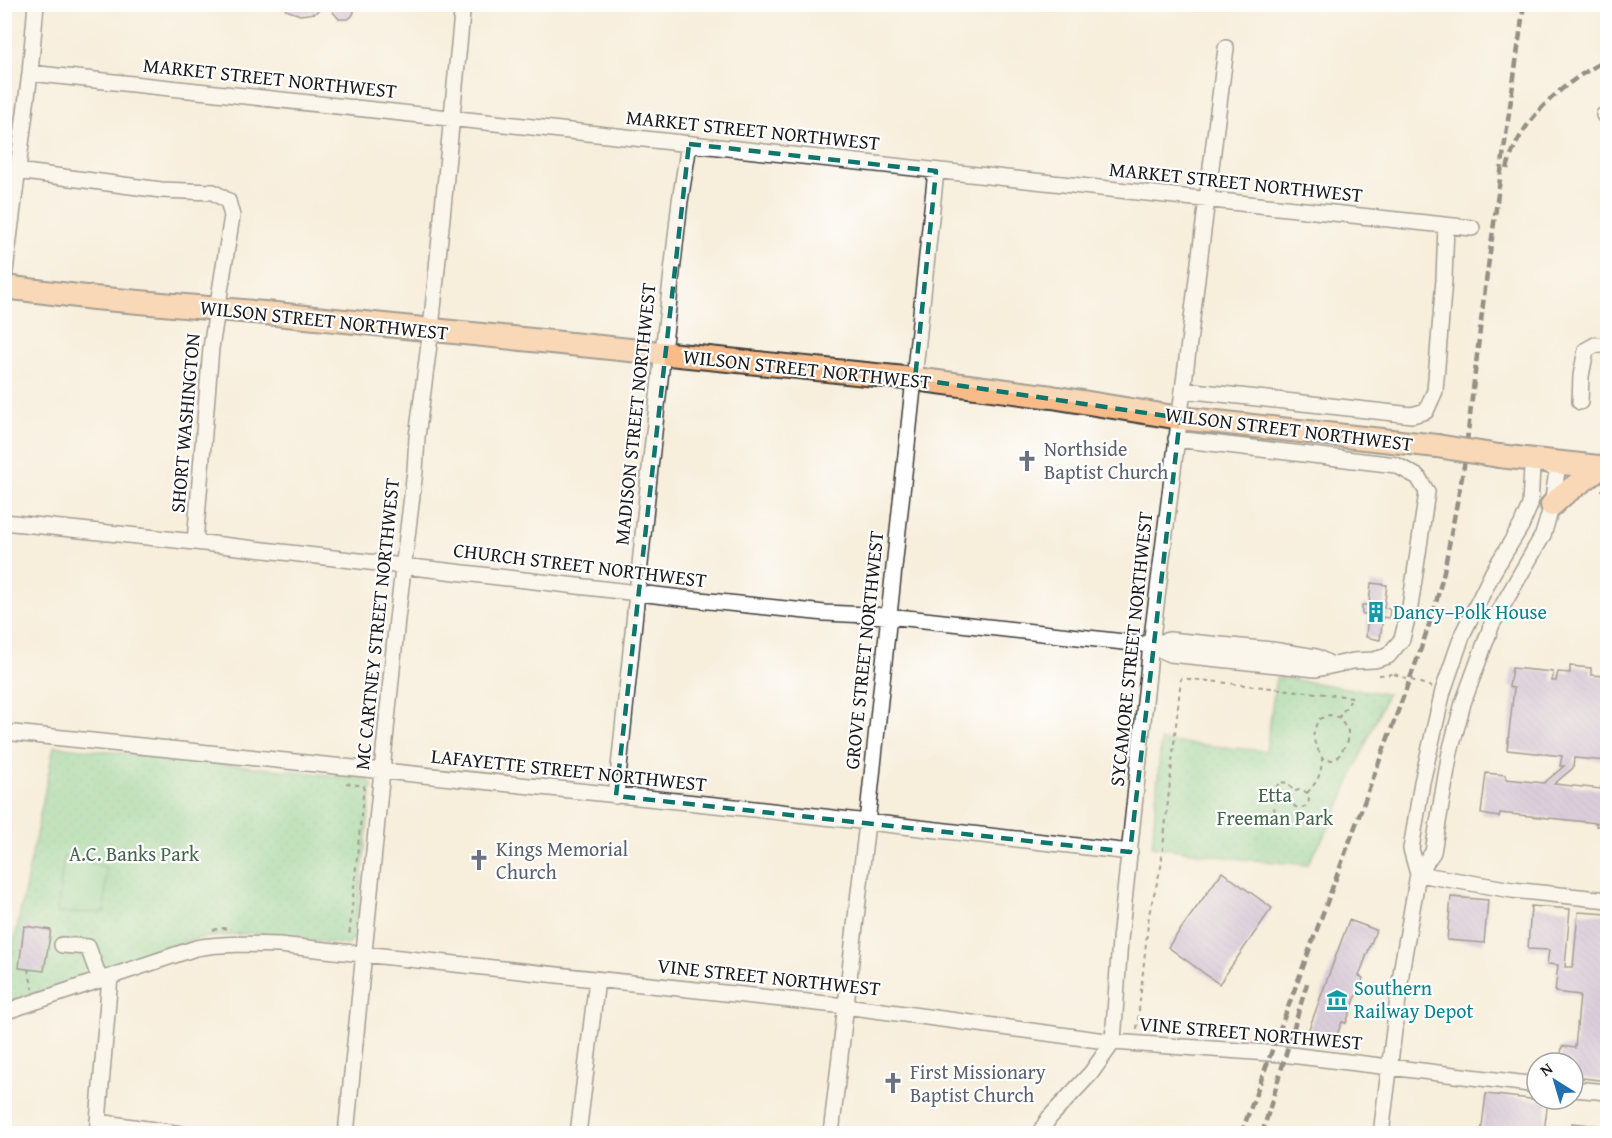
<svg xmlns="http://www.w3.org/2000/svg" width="1612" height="1138" viewBox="0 0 1612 1138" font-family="'Gentium Book Plus',serif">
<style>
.park{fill:url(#park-dots);stroke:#4e7858;stroke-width:1.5}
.pitch{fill:#80d395;stroke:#4e7858;stroke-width:1.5}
.building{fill:url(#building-back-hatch)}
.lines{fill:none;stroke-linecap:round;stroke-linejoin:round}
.minor-casing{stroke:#3d3c39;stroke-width:18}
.highway-casing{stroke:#3d3c39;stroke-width:26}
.path{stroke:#3d3c39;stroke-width:2;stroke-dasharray:4.5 4.5;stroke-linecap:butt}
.minor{stroke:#fff;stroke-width:15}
.highway{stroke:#f9bc89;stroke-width:22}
.rail{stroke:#1c1c1c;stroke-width:4.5;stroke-dasharray:9 4.5;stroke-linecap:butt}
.highway-bridge-casing{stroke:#3d3c39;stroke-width:26;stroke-linecap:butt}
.path-bridge{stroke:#3d3c39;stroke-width:2;stroke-dasharray:4.5 4.5;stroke-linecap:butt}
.highway-bridge{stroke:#f9bc89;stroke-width:22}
.marked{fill:none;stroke:#0f766e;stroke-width:4.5;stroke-dasharray:12 8;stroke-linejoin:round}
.labels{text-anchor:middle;stroke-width:4.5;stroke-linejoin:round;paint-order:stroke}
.street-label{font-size:20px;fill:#1c1c1c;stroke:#fff}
.worship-label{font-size:20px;fill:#5b616d;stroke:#fff;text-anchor:start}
.culture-label{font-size:20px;fill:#0d838f;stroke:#fff;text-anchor:start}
.park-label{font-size:20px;fill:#44654c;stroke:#fff}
</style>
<defs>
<pattern id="park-dots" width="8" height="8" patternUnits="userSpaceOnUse" patternTransform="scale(1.5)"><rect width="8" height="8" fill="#80d395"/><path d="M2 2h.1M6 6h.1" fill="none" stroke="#6eb580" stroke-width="1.8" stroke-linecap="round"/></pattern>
<pattern id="building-back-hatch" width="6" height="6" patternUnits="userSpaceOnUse" patternTransform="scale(1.5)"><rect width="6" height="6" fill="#b7a5d9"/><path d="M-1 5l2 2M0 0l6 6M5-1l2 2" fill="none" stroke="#9d8dba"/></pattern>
</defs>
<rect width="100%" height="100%" fill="#fff"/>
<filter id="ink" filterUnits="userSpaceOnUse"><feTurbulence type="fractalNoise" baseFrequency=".0167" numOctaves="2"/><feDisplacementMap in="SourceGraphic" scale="12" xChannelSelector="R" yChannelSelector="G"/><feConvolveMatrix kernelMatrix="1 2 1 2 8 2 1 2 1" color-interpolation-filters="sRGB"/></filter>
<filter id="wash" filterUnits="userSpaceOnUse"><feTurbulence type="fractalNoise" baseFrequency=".008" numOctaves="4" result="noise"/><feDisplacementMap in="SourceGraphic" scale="24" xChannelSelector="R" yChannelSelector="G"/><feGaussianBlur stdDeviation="1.35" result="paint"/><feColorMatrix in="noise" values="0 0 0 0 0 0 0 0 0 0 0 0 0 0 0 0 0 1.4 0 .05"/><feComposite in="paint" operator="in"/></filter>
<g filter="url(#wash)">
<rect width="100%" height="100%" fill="#f7eedc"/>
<!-- park -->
<path class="park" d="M1276 677 1387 694 1333 821 1307 865 1232 858 1152 846 1161 741 1266 751Z
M54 746 367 779 372 785 355 936 348 945 254 933 200 938 5 1003V987Z"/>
<!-- pitch -->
<path class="pitch" d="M64 857 106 867 105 912 57 913Z"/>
<g id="blocks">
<!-- building -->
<path class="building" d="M282 4H325L315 13 300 15 286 10Z
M334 4H353L354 12 352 16 348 19H339L333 12Z
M1371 583 1387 585 1384 608 1390 609 1389 618 1383 617 1380 640 1366 637 1368 614H1362V605H1369Z
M1570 666 1591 668V675L1606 676 1608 679V761L1574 758 1573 768 1554 784 1601 789V786L1608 787V827L1596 826 1597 823 1500 813 1499 817 1481 814 1486 773 1506 775V779L1544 783 1564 766H1560L1562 756 1507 750 1514 688 1509 687 1512 668 1553 672 1552 681H1556L1558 672 1570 673Z
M1222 872 1272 908 1219 984 1168 947Z
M1451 897 1488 900 1484 943 1447 940Z
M1531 906 1570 909 1565 967H1573L1578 912 1608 914V1081L1573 1077V1063H1560L1562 1046 1575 1048 1580 995 1555 992 1558 965 1547 964 1549 950 1528 949Z
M1349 920 1376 930 1359 976 1363 978 1346 1023 1342 1022 1332 1047 1306 1037Z
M24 926 51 930 44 971 19 968Z
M1486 1094 1548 1101 1544 1131H1541V1134H1481Z
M1572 1123 1608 1127V1134H1571Z"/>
</g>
</g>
<g filter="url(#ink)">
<use href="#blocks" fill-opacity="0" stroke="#3d3c39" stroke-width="1.5"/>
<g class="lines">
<defs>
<path id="minor" d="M30 73 1472 228
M1604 115 1608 116
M17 171 161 190 213 192 228 201 232 216 211 348 195 542
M4 279 30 73 36 4
M1184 390 1412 415 1426 411 1435 391 1444 279 1446 226
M1580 402 1581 376 1586 350 1595 345H1608
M4 522 195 542 690 599 825 613 888 616 1151 645 1170 654 1316 669 1353 661 1374 660 1388 656 1402 639 1410 607 1427 492 1418 477 1396 465 1176 439
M1151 645 1169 640 1272 650 1316 657 1332 665
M4 732 754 809 1130 852
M616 796 650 468 680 201 689 144
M1418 874 1512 890 1608 900
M62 945 88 947 100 980
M4 1012 196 948C224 943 251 944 279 945L845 1006 1113 1042 1282 1054 1537 1085
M1573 1089 1608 1092
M98 1122 182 1134
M97 1134 110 977
M346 1134 397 619 415 471 417 437 431 329 463 4
M578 1134 597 980
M831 1134 867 823 936 171
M1039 1134 1049 1118 1091 1073 1113 1042 1120 940 1151 645 1226 48
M1381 1134 1402 967 1418 874 1411 849 1422 782 1443 691 1463 633 1493 572 1521 526 1530 505 1532 467 1544 461 1557 471 1552 505 1543 535 1492 624 1463 703 1450 752 1433 852 1418 874"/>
<path id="highway" d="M4 287 94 298 276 314 915 379 1052 397 1180 418 1437 446
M1499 456 1608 468
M1552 505 1564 494 1602 467"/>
</defs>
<!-- minor casing -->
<use href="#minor" class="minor-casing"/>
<!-- highway casing -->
<use href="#highway" class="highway-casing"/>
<!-- path -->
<path class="path" d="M1601 490 1608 491
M1379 675 1394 674
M346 783 364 786 349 938
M1262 788 1263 793 1273 796 1275 815 1286 816V819
M1291 799a9 9 0 1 1 18 0a9 9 0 1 1-18 0Z
M1307 793C1318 781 1322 773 1322 757 1313 740 1310 737 1319 719L1329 715 1339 717 1348 731V741L1338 757 1332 760 1322 759
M1273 796 1279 782 1288 783 1294 792
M213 930 221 928 231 929
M28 969 33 989
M1137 1029 1149 914 1161 867 1181 678 1353 697 1339 717"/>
<!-- minor -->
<use href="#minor" class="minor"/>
<!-- highway -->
<use href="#highway" class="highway"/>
<!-- rail -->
<path class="rail" d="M1507 169C1519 119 1564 82 1608 59
M1241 1134 1418 657 1435 607 1444 571 1464 466 1484 296 1524 4
M1262 1134 1308 980"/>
<defs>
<path id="highway-bridge" d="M1437 446 1499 456"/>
</defs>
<!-- highway-bridge casing -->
<use href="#highway-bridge" class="highway-bridge-casing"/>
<!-- path-bridge -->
<path class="path-bridge" d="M1394 674 1432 687"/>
<!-- highway-bridge -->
<use href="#highway-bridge" class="highway-bridge"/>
</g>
</g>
<!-- marked area -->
<path d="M0 0H1612V1138H0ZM689 144 936 171 915 379 1180 418 1130 852 616 796Z" fill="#f7eedc" fill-opacity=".55" fill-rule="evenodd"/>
<path class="marked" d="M689 144 936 171 915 379 1180 418 1130 852 616 796Z"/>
<!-- icons -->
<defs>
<symbol id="church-bare" viewBox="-9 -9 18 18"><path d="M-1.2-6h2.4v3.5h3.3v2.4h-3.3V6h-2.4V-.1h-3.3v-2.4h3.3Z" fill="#6b7280" stroke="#fff" stroke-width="2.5" paint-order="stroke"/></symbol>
<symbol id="building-bare" viewBox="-9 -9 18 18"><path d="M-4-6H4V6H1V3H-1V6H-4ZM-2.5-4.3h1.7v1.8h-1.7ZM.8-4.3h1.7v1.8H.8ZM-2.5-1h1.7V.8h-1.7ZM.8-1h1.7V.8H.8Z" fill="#0f9aa8" stroke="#fff" stroke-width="2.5" paint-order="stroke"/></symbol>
<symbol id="museum-bare" viewBox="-9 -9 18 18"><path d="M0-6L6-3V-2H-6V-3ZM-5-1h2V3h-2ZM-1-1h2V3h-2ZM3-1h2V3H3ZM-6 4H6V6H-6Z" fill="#0f9aa8" stroke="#fff" stroke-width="2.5" paint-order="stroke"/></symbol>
</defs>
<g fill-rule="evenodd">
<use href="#church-bare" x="1012" y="446" width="30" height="30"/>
<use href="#building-bare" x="1361" y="597" width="30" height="30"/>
<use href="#church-bare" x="464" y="845" width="30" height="30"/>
<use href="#museum-bare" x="1322" y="985" width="30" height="30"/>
<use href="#church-bare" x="878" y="1068" width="30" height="30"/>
</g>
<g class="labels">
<!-- street labels -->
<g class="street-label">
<text transform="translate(270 78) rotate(6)" y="7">MARKET STREET NORTHWEST</text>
<text transform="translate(753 130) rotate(6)" y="7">MARKET STREET NORTHWEST</text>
<text transform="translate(1236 182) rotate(6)" y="7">MARKET STREET NORTHWEST</text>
<text transform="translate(324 320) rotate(6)" y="7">WILSON STREET NORTHWEST</text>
<text transform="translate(807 369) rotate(6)" y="7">WILSON STREET NORTHWEST</text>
<text transform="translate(635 414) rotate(-84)" y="7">MADISON STREET NORTHWEST</text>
<text transform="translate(185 423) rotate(-85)" y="7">SHORT WASHINGTON</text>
<text transform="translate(1289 429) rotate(7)" y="7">WILSON STREET NORTHWEST</text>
<text transform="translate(580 565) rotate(7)" y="7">CHURCH STREET NORTHWEST</text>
<text transform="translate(377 624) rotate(-84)" y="7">MC CARTNEY STREET NORTHWEST</text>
<text transform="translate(1131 649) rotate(-84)" y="7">SYCAMORE STREET NORTHWEST</text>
<text transform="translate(864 650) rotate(-84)" y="7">GROVE STREET NORTHWEST</text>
<text transform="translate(569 770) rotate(6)" y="7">LAFAYETTE STREET NORTHWEST</text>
<text transform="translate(769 977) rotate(6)" y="7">VINE STREET NORTHWEST</text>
<text transform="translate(1251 1033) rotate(5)" y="7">VINE STREET NORTHWEST</text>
</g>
<!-- worship labels -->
<g class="worship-label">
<text x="1044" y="456">Northside<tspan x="1044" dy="23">Baptist Church</tspan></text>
<text x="496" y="856">Kings Memorial<tspan x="496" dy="23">Church</tspan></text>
<text x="910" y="1079">First Missionary<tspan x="910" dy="23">Baptist Church</tspan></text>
</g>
<!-- culture labels -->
<g class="culture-label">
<text x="1393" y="619">Dancy–Polk House</text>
<text x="1354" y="995">Southern<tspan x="1354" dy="23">Railway Depot</tspan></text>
</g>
<!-- park labels -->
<g class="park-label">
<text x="1275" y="802">Etta<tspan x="1275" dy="23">Freeman Park</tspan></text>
<text x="134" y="861">A.C. Banks Park</text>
</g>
</g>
<!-- margin -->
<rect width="1612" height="1138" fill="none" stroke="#fff" stroke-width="24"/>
<!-- north arrow -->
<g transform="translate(1555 1081) rotate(323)"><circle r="28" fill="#ffffff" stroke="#a4a4a4" stroke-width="1.5"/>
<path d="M0-4.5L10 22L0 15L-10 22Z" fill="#1f6fb2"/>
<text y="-9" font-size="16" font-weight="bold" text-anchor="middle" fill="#1c1c1c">N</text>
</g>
</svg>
